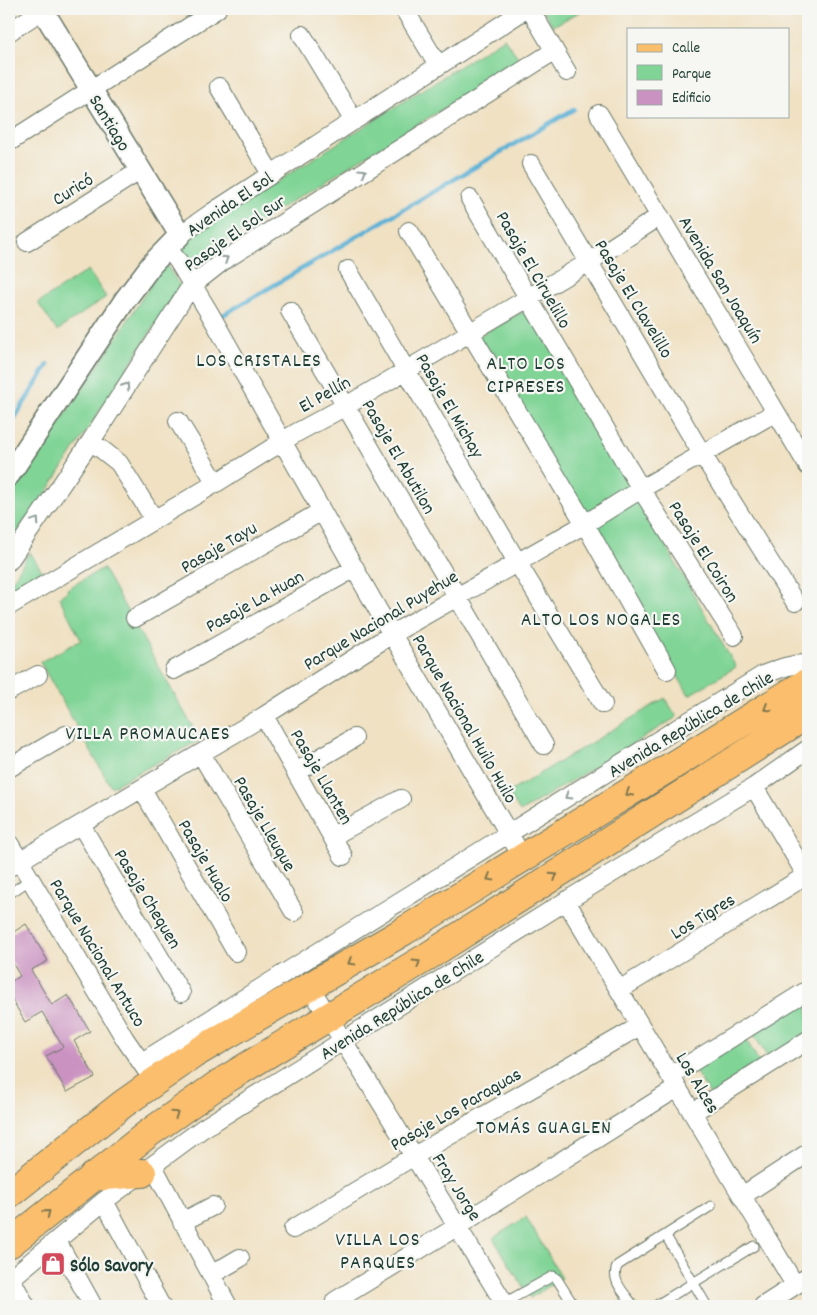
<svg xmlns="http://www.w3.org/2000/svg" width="817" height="1315" viewBox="0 0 817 1315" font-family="Dekko,sans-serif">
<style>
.green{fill:#80d496;stroke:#508865}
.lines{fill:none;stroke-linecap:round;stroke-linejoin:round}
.stream{stroke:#58b1d5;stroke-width:4.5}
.building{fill:#ca92c1}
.service-casing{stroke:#687666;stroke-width:11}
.minor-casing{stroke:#687666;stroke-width:20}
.tertiary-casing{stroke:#687666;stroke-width:24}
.primary-casing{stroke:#687666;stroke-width:30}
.service{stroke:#fff;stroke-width:9}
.minor{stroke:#fff;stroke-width:18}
.tertiary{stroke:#fff;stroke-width:21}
.primary{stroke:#fabe6d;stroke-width:28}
.oneway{stroke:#8f9e9a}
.oneway2{stroke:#82774e}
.labels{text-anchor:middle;stroke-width:4.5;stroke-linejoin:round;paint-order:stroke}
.street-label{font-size:19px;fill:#1f3d34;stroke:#f6f6f2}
.poi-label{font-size:19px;font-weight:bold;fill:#1f3d34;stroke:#f6f6f2;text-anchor:start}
.neighbourhood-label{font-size:20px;letter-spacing:1px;fill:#1f3d34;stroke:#f6f6f2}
</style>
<rect width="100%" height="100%" fill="#f6f6f2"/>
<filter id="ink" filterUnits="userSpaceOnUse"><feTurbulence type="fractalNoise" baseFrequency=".02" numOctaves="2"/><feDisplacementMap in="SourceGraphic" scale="10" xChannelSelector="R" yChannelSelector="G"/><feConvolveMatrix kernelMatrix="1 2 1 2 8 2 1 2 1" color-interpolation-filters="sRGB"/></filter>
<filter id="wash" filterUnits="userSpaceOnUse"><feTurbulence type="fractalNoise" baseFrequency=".0096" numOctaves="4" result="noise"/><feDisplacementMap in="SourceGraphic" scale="20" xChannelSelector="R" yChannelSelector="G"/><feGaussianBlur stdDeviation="1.12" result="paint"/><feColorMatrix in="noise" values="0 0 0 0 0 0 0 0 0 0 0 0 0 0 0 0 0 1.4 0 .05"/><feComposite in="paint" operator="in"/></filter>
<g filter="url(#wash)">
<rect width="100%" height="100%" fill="#f0e1c3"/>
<!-- green -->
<path class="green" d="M542 9H585L553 26Z
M504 38 521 61 211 251 188 271 176 252 199 231Z
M165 263 180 286 9 551V496L96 369Z
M88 270 106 297 57 331 38 303Z
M528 309 736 667 689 695 473 339Z
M30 552 42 571 9 589V586Z
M103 568 200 740 111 787 40 662 81 640 59 597 68 591 67 589Z
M665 698 677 717 520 812 508 793Z
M808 995V1032L768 1058 752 1032Z
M744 1036 761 1065 711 1096 693 1068Z
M526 1217 562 1278 530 1298 493 1238Z"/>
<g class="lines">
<!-- stream -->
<path class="stream" d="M218 318 574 109
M9 427 48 365"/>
</g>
<g id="blocks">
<!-- building -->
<path class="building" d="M26 924 48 961 31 970 52 1005 68 995 90 1031 74 1041 95 1077 67 1092 46 1056 63 1047 42 1012 25 1022 9 994V983L20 976 9 957V935Z"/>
</g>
</g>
<g filter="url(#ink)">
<use href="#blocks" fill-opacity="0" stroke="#687666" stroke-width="1"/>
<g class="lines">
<defs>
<path id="service" d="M9 894 31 879
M666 1236 707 1306
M504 1303 553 1276 557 1279 574 1306
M634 1306C625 1294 609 1279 618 1265L711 1206
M655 1306 754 1246"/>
<path id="minor" d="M404 9 438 65
M530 9 567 72
M9 32 44 9
M302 35 354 121
M219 87 271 174
M599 114 808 466
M9 142 217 9
M531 164 702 454 795 602
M470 199 641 489 734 636
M409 231 585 524 667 670
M180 235 213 212 526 9
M27 242 141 170
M167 248 178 261 210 314 382 617 523 858
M348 270 517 562 603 704
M290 311 544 745
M178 421 216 483
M91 441 119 463 154 519
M9 561 91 441 191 286 223 261 554 51
M9 606 216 483 296 433 346 406 589 262 660 216
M135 618 322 511
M174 670 355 568
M9 691 38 675
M264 716 343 856
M201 754 294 912
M9 768 66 735
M296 772 354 738
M754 787 808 878
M142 789 236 952
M81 825 181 993
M333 836 401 799
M9 843 125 1039 147 1071
M9 867 264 716 392 634 585 524 641 489 776 412
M566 901 795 1285
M310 987 506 1306
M619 990 807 875
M142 1062 763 675C778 669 792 663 808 664
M670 1076 808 990
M692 1113 808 1040
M153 1166 228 1306
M742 1196 808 1153
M104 1201 161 1306
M182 1222 213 1206
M293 1229 414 1156 640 1026
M57 1241 93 1306
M211 1275 240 1258
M11 1279 26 1306
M9 1280 104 1201 202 1129 566 901 754 787 808 749
M335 1301 458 1226 677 1088
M763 1306 808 1277"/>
<path id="tertiary" d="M9 475 125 300 152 264 180 235 42 9"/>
<path id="primary" d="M92 1177 142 1173
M9 1194 123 1104 194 1054 404 931 808 682
M9 1244 149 1133 220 1083 422 960 808 714"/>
</defs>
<!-- service casing -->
<use href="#service" class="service-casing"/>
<!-- minor casing -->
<use href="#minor" class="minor-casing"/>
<!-- tertiary casing -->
<use href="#tertiary" class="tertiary-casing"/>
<!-- primary casing -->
<use href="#primary" class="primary-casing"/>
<!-- service -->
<use href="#service" class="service"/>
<!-- minor -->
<use href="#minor" class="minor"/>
<!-- tertiary -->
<use href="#tertiary" class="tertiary"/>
<!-- primary -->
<use href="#primary" class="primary"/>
</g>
<!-- one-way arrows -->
<defs><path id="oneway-chevron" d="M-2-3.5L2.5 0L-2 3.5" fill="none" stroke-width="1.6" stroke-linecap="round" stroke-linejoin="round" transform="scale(1.25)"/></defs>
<g class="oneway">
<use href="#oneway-chevron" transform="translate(363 172) rotate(-32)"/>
<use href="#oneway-chevron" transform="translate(225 259) rotate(-33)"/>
<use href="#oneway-chevron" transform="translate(126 386) rotate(-57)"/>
<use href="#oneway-chevron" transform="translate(36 521) rotate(-56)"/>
<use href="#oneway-chevron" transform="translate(568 796) rotate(148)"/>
</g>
<g class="oneway2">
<use href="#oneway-chevron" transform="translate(767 708) rotate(148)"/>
<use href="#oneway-chevron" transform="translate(629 793) rotate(148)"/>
<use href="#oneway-chevron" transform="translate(554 876) rotate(-33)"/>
<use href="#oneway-chevron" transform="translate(490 878) rotate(149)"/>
<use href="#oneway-chevron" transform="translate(351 962) rotate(149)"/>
<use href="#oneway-chevron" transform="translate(417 963) rotate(-32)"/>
<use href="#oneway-chevron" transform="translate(175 1114) rotate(-35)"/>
<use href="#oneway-chevron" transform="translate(47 1213) rotate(-39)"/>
</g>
</g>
<!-- icons -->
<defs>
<symbol id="shop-square" viewBox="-11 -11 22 22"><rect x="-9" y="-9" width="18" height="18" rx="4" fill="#d1495b" stroke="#f6f6f2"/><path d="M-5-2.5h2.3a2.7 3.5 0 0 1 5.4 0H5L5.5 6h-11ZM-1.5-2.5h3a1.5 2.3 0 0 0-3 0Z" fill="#fff"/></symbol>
</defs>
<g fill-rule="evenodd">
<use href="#shop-square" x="39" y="1250" width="28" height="28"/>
</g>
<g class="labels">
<!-- street labels -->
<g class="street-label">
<text transform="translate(111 122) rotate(59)" y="7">Santiago</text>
<text transform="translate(72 188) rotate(-32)" y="7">Curicó</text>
<text transform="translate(229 203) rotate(-34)" y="7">Avenida El Sol</text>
<text transform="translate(234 232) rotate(-35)" y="7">Pasaje El Sol Sur</text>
<text transform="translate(535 269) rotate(60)" y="7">Pasaje El Ciruelillo</text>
<text transform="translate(722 279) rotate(59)" y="7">Avenida San Joaquín</text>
<text transform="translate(635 298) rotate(59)" y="7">Pasaje El Clavelillo</text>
<text transform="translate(324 393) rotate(-29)" y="7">El Pellín</text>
<text transform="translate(451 405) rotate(60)" y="7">Pasaje El Michay</text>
<text transform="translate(400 456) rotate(60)" y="7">Pasaje El Abutilon</text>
<text transform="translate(218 546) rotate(-30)" y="7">Pasaje Tayu</text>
<text transform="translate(705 551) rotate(58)" y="7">Pasaje El Coiron</text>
<text transform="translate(254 600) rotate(-29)" y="7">Pasaje La Huan</text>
<text transform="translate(380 619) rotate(-31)" y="7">Parque Nacional Puyehue</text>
<text transform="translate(466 718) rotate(60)" y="7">Parque Nacional Huilo Huilo</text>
<text transform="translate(690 723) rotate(-31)" y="7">Avenida República de Chile</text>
<text transform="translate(323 776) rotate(60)" y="7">Pasaje Llanten</text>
<text transform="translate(266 823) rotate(60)" y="7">Pasaje Lleuque</text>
<text transform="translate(207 860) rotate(60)" y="7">Pasaje Hualo</text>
<text transform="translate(149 898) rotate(59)" y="7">Pasaje Chequen</text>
<text transform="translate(702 915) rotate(-31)" y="7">Los Tigres</text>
<text transform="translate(99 952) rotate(59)" y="7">Parque Nacional Antuco</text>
<text transform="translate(401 1004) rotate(-32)" y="7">Avenida República de Chile</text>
<text transform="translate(699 1082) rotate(59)" y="7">Los Alces</text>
<text transform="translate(455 1108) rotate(-30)" y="7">Pasaje Los Paraguas</text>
<text transform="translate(458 1186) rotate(58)" y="7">Fray Jorge</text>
</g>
<!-- poi labels -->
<g class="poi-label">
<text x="70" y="1271">Sólo Savory</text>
</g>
<!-- neighbourhood labels -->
<g class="neighbourhood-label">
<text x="259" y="366">LOS CRISTALES</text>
<text x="526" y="369">ALTO LOS<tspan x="526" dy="23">CIPRESES</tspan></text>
<text x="601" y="625">ALTO LOS NOGALES</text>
<text x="148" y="739">VILLA PROMAUCAES</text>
<text x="544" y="1133">TOMÁS GUAGLEN</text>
<text x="378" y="1245">VILLA LOS<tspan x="378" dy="23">PARQUES</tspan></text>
</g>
</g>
<!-- margin -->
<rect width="817" height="1315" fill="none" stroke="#f6f6f2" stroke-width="30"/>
<!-- legend -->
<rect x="627" y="28" width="162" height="90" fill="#f6f6f2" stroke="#a0aca6"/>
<rect x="637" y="44" width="25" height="8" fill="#fabe6d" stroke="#a0aca6"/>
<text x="672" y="52" font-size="15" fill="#1f3d34">Calle</text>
<rect x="637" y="65" width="25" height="15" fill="#80d496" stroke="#a0aca6"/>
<text x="672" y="78" font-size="15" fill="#1f3d34">Parque</text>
<rect x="637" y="90" width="25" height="15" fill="#ca92c1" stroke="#a0aca6"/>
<text x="672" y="102" font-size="15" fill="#1f3d34">Edificio</text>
</svg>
